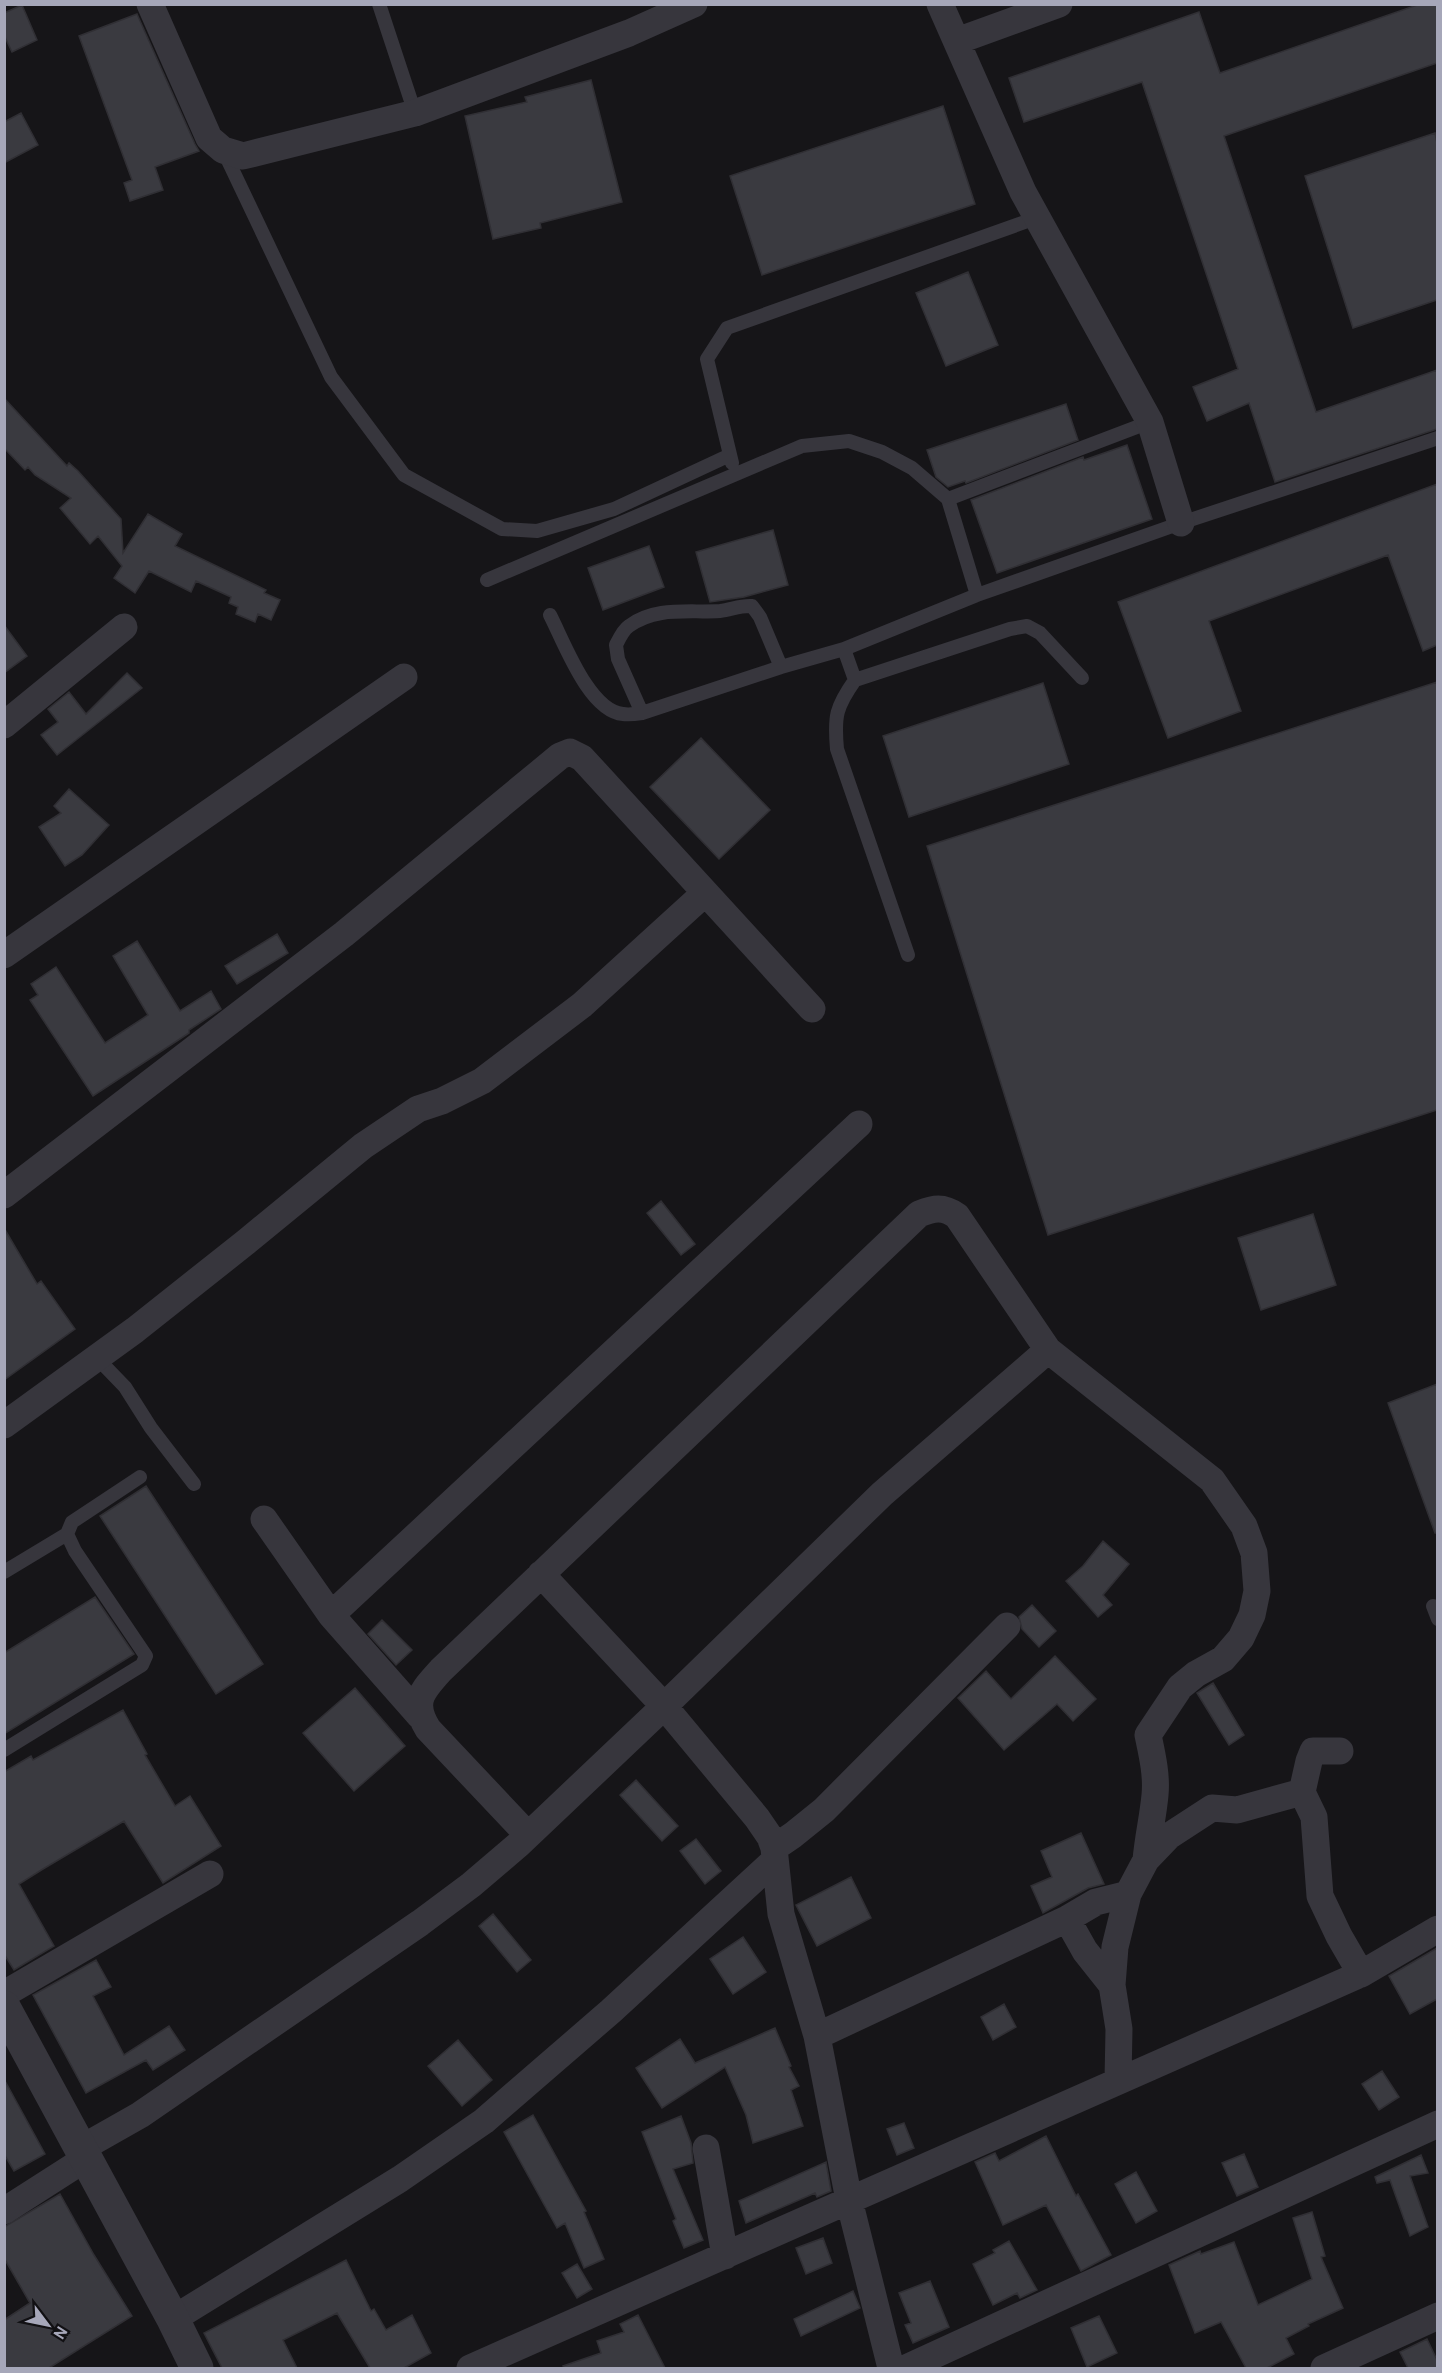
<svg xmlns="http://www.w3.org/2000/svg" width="1442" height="2373" viewBox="0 0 1442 2373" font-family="Cabin,sans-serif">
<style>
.building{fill:#3a3a40;stroke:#302f34;stroke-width:1.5}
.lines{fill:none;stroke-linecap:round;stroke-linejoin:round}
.service{stroke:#37363d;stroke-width:14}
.minor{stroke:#37363d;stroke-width:27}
.tertiary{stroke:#37363d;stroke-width:33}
</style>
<rect width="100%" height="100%" fill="#161518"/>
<!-- building -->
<path class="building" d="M1420 4H1437V63L1224 136 1316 412 1437 370V429L1275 482 1249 403 1207 421 1193 387 1238 369 1142 82 1024 122 1009 78 1199 12 1220 73Z
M22 5 37 40 12 52 4 35V13Z
M137 14 195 144 199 151 155 167 163 190 130 201 124 183 132 180 79 36Z
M591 80 622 202 540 223 541 228 493 239 465 116 527 102 525 97Z
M943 106 975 204 762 275 730 176Z
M21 113 38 145 4 163V122Z
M1435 133 1437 143V300L1353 328 1305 176Z
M968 272 998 345 946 366 916 293Z
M4 398 67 466 69 463 78 471 121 519 123 553 148 514 182 534 175 546 266 590 264 593 280 600 271 620 258 614 255 622 236 614 238 607 229 603 231 597 196 581 191 592 149 571 135 593 114 578 122 566 98 536 90 544 60 508 71 498 35 475 28 467 25 470 4 448Z
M1066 404 1078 440 966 483 965 481 948 487 936 477 927 450Z
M1127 445 1152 519 997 573 971 500 1083 457 1084 460Z
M1437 484V645L1423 651 1388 555 1209 621 1241 711 1168 738 1118 602Z
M773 530 788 585 744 597 710 602 696 552Z
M649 546 664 587 603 610 588 568Z
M4 625 27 656 4 673Z
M127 673 142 688 57 755 41 735 58 722 48 709 69 692 86 714Z
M1437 682V1110L1048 1235 927 846Z
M1043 683 1069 764 909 817 883 736Z
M701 738 770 810 719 859 650 787Z
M69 789 109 825 82 855 65 866 39 827 61 813 54 806Z
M277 934 288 953 237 984 225 966Z
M137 941 180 1011 211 991 221 1009 189 1030V1033L93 1096 30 1000 38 995 31 984 56 967 105 1043 148 1015 113 956Z
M661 1201 695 1244 681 1255 647 1213Z
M1313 1214 1336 1285 1261 1310 1238 1238Z
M4 1228 37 1284 41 1281 75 1329 4 1380Z
M1437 1384V1533H1435L1388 1403Z
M146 1486 263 1664 216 1694 100 1516Z
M1103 1541 1129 1564 1103 1595 1112 1605 1098 1617 1066 1581 1083 1566Z
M95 1597 134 1654 4 1734V1653Z
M1032 1605 1056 1631 1039 1647 1022 1629 1019 1617Z
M382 1620 412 1650 396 1665 368 1634Z
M1055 1656 1096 1699 1073 1721 1057 1704 1004 1750 958 1698 986 1671 1011 1699Z
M1213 1683 1244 1735 1229 1745 1197 1693Z
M355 1688 405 1746 354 1791 303 1733Z
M123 1710 147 1754 145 1755 175 1806 190 1796 221 1846 163 1883 124 1821 43 1869 19 1884 54 1946 14 1970 4 1954V1772L31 1756 33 1760Z
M636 1780 678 1826 662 1841 620 1795Z
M1081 1833 1104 1884 1088 1888 1043 1913 1031 1886 1052 1877 1041 1851Z
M696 1839 721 1871 705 1884 680 1851Z
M851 1877 871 1918 817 1946 796 1905Z
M493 1914 531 1960 517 1972 479 1926Z
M743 1937 766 1972 733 1994 710 1959Z
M1437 1948V1999L1410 2014 1389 1976Z
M96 1960 111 1987 93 1996 124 2055 169 2026 185 2050 153 2070 146 2060 86 2093 33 1995Z
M1004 2004 1016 2027 993 2040 981 2017Z
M775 2028 791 2066 789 2067 799 2086 791 2090 803 2126 753 2143 746 2115 725 2067 662 2108 636 2068 680 2039 695 2063Z
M458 2040 492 2080 462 2106 428 2066Z
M1382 2071 1399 2097 1379 2110 1362 2084Z
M4 2079 45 2154 14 2171 4 2154Z
M533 2115 586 2211 584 2212 604 2259 584 2268 565 2223 557 2228 504 2132Z
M681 2116 691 2143 693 2163 673 2169 703 2240 684 2248 673 2221 676 2219 642 2132Z
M904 2123 914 2148 897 2155 887 2129Z
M1046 2136 1076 2196 1078 2194 1111 2255 1081 2271 1046 2205 1003 2225 975 2162 995 2153 999 2161Z
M1244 2154 1258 2187 1237 2196 1222 2163Z
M1421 2155 1428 2173 1410 2176 1428 2227 1410 2236 1390 2180 1377 2183 1375 2177Z
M826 2162 831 2191 817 2197 815 2193 746 2223 739 2201Z
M1136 2172 1157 2211 1136 2223 1115 2184Z
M60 2194 94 2255 132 2316 49 2368H4V2320L30 2303 4 2258V2227Z
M1312 2212 1325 2256 1321 2257 1343 2308 1308 2324 1309 2326 1286 2338 1294 2354 1267 2368H1246L1221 2322 1195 2333 1169 2265 1200 2251 1201 2254 1234 2242 1258 2305 1312 2279 1293 2218Z
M823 2238 832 2263 806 2274 796 2248Z
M1009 2241 1037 2290 1020 2298 1017 2293 993 2305 973 2264 995 2253 993 2250Z
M346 2260 371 2311 374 2309 386 2330 412 2315 431 2353 404 2368H370L337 2313 283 2340 297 2368H222L204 2333Z
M577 2264 592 2289 577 2298 562 2273Z
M930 2281 949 2327 913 2343 905 2325 911 2323 899 2293Z
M853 2291 860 2308 801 2336 794 2319Z
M638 2315 665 2368H564L563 2366 601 2353 597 2341 624 2332 620 2324Z
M1099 2316 1117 2353 1087 2367 1071 2328Z
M1427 2339 1437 2360V2368H1408L1400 2352Z"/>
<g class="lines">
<!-- service -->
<path class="service" d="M379 4 415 113
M224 152 331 377 404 475 502 529 537 531 614 509 730 455
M732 463 707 359 727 328 1039 217
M948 499 1150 422
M487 580 802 446 849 441 882 452 912 468 948 499 977 595
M550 615C564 642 589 711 623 714 629 715 636 714 642 713L781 667 844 649 977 595 1181 523 1438 438
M844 649 855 680C836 707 834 716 837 749L908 955
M855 680 1010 629 1027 626 1040 633 1082 678
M642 713 618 659 616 645C619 639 623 630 629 626 656 606 689 613 720 611 731 610 740 605 752 606L760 617 781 667
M97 1358 125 1387 151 1428 194 1484
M4 1572 67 1534
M1433 1606 1438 1619
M4 1750 142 1665 146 1656 75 1551 67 1534 72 1522 140 1477"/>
<!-- minor -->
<path class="minor" d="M150 4 209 138 223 150 243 156 415 113 629 33 694 4
M940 4 1023 192 1150 422 1181 523
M957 41 1059 4
M4 725 124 627
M4 955 404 677
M4 1195 344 934 560 756 570 752 582 758 812 1009
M4 1425 135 1330 246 1242 363 1146 418 1109 442 1101 482 1081 582 1005 705 893
M264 1519 331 1615 420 1716
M541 1574 664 1706 757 1818 770 1837 774 1848 781 1914 817 2036 849 2200 891 2368
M331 1615 859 1124
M1340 1751H1313L1309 1761 1302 1792 1314 1817 1320 1896 1339 1936 1361 1974
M528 1835 428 1729C411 1702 422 1691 441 1670L919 1214C934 1208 943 1206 957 1216L1048 1350
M774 1848 793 1835 824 1810 1007 1626
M1067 1919 1085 1951 1112 1985 1119 2029 1118 2080
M1112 1985 1115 1947 1128 1894
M4 1994 210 1874
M817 2036 1067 1919 1096 1902 1128 1894 1146 1860 1169 1836 1212 1808 1237 1810 1302 1792
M706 2148 725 2256
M80 2149 140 2115 420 1923 471 1885 519 1844 656 1714 882 1494 1048 1350 1212 1480 1244 1526 1254 1553 1257 1591 1252 1615 1241 1638 1223 1659 1196 1674 1180 1687 1148 1735C1152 1754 1157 1775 1155 1795 1153 1817 1148 1837 1146 1860
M4 2211 85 2159
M173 2319 400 2179 484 2121 611 2011 775 1860
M470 2368 1361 1974 1438 1929
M906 2368 1438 2124
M1324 2368 1438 2316"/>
<!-- tertiary -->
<path class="tertiary" d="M4 2007 173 2319 197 2368"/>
</g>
<!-- border -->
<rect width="1442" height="2373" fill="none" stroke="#a6a7b9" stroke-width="12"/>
<!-- north arrow -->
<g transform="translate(48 2325) rotate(122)" stroke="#111013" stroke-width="4.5" paint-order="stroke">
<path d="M0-4.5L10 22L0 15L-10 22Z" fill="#a6a7b9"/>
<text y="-9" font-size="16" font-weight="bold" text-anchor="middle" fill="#a6a7b9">N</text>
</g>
</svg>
